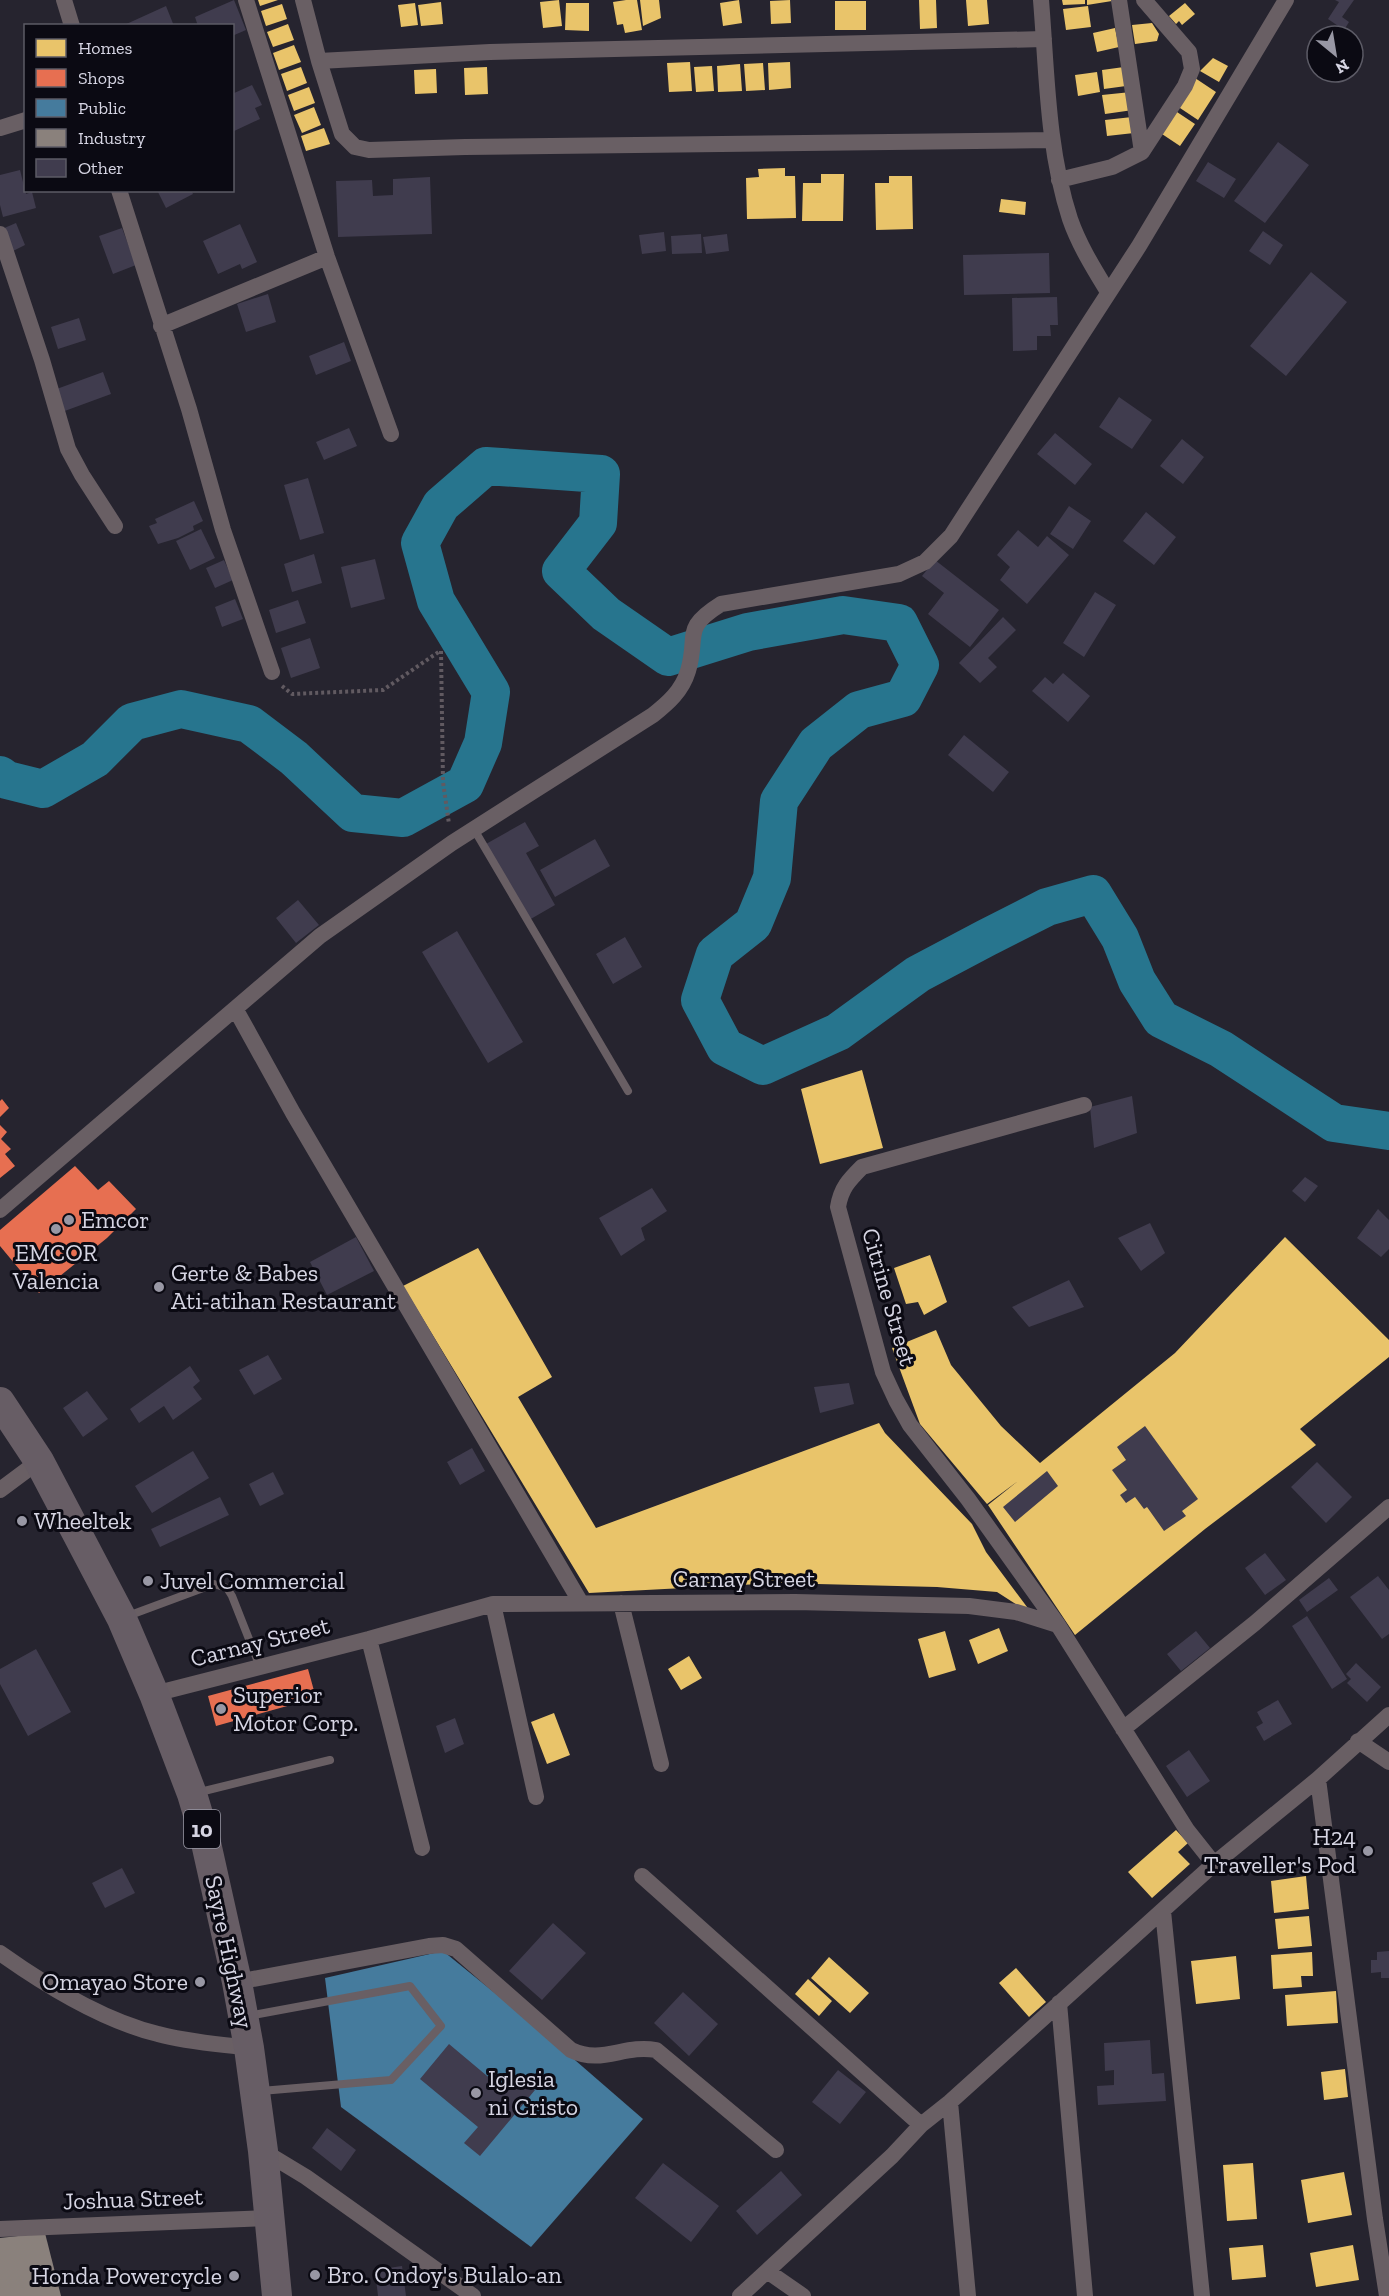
<svg xmlns="http://www.w3.org/2000/svg" width="1389" height="2296" viewBox="0 0 1389 2296" font-family="'Zilla Slab',serif">
<style>
.homes{fill:#e9c46a}
.shops{fill:#e76f51}
.public{fill:#457b9d}
.industry{fill:#8a817c}
.lines{fill:none;stroke-linecap:round;stroke-linejoin:round}
.river{stroke:#27758e;stroke-width:38}
.building{fill:#403c4e}
.path{stroke:#615a61;stroke-width:4;stroke-dasharray:3 3;stroke-linecap:butt}
.lane{stroke:#695f64;stroke-width:8}
.street{stroke:#695f64;stroke-width:16}
.highway{stroke:#675d65;stroke-width:30}
.poi-dot{fill:#9897a4;stroke:#0b0a13;stroke-width:2}
.labels{text-anchor:middle;stroke-width:6;stroke-linejoin:round;paint-order:stroke}
.shield{fill:#0b0a13;stroke:#9998a5;stroke-width:1.5}
.shield-label{font-size:22px;font-weight:bold;fill:#d6d5e3}
.poi-label{font-size:24px;fill:#d6d5e3;stroke:#0b0a13;text-anchor:start}
.street-label{font-size:24px;fill:#d6d5e3;stroke:#0b0a13}
</style>
<rect width="100%" height="100%" fill="#26242f"/>
<!-- homes -->
<path class="homes" d="M258 0H278L260 6Z
M559 0 562 26 543 28 540 2Z
M626 0H637L642 30 625 33 623 24 617 25 613 2Z
M640 0H659L661 18 643 26Z
M739 0 742 23 723 26 720 3Z
M790 0 791 23 771 24 770 1Z
M919 0H936L937 28 920 29Z
M966 0H987L989 24 968 26Z
M1062 0H1085V4L1063 5Z
M1087 0H1112V1L1087 5Z
M835 1H866V30H835Z
M441 2 443 24 421 26 418 5Z
M415 3 418 25 401 27 398 5Z
M566 3H589V31L565 30Z
M1185 3 1195 14 1182 25 1179 21 1176 24 1169 16Z
M282 4 287 19 266 26 261 11Z
M1088 6 1091 27 1066 30 1063 9Z
M1152 23 1159 34 1157 41 1135 44 1132 25Z
M288 24 294 40 273 47 267 32Z
M1115 28 1119 47 1097 52 1093 33Z
M294 45 301 62 279 70 273 53Z
M1213 58 1228 66 1219 82 1200 71Z
M690 62 692 91 669 92 667 63Z
M790 62 791 88 769 90 768 63Z
M763 63 765 90 746 91 744 64Z
M740 64 742 91 718 92 717 66Z
M712 66 714 91 696 92 694 67Z
M301 67 307 83 287 91 281 74Z
M487 67 488 94 465 95 464 68Z
M1124 67 1126 86 1104 89 1102 70Z
M436 69 437 93 415 94 414 70Z
M1097 72 1100 92 1078 96 1075 75Z
M1195 78 1216 92 1198 120 1177 106Z
M309 87 315 103 294 111 288 95Z
M1131 92 1133 110 1105 114 1102 95Z
M314 107 321 125 302 133 294 115Z
M1174 110 1195 124 1180 146 1159 132Z
M1132 117 1134 133 1107 136 1105 120Z
M324 128 330 144 306 151 301 136Z
M785 168V176H795L796 218 747 219 746 178 759 177 758 169Z
M821 174H844L843 221H802L803 183H821Z
M889 176H912L913 229 876 230 875 183H889Z
M1001 199 1026 202 1025 215 999 212Z
M862 1070 883 1148 820 1164 801 1089Z
M1285 1237 1389 1340V1357L1300 1429 1316 1445 1205 1529 1075 1635 988 1505 1018 1481 987 1504 920 1424 892 1348 936 1330 951 1365 1001 1426 1040 1463 1175 1353Z
M478 1248 552 1377 518 1397 596 1528 879 1423 885 1433 972 1524 986 1552 1033 1615 997 1592 937 1587 778 1583 589 1593 403 1286Z
M930 1255 947 1302 924 1315 918 1302 906 1304 894 1268Z
M999 1628 1008 1651 978 1664 969 1640Z
M945 1631 956 1670 929 1678 918 1639Z
M689 1656 702 1678 681 1690 668 1669Z
M554 1713 570 1755 547 1764 531 1722Z
M1176 1830 1188 1843 1178 1852 1190 1864 1152 1898 1128 1872Z
M1306 1876 1309 1909 1274 1913 1271 1881Z
M1309 1916 1312 1946 1278 1949 1275 1919Z
M1312 1952 1313 1976H1301L1302 1987 1273 1989 1271 1955Z
M1236 1956 1240 1999 1196 2004 1191 1961Z
M829 1957 869 1993 850 2013 811 1978Z
M1016 1968 1046 2002 1029 2017 999 1983Z
M808 1979 832 2001 819 2016 795 1994Z
M1336 1991 1338 2023 1287 2026 1285 1995Z
M1345 2069 1348 2097 1324 2100 1321 2072Z
M1253 2163 1257 2219 1227 2221 1223 2165Z
M1344 2172 1352 2215 1308 2223 1301 2180Z
M1263 2245 1266 2277 1232 2280 1229 2248Z
M1353 2245 1359 2280 1316 2287 1310 2253Z"/>
<!-- shops -->
<path class="shops" d="M2 1099 9 1108 0 1117V1101Z
M0 1125 7 1132 1 1139 11 1149 5 1154 15 1166 0 1178Z
M75 1166 98 1190 109 1181 136 1209 107 1238 39 1293 0 1246V1230Z
M308 1669 316 1698 216 1726 208 1696Z"/>
<!-- public -->
<path class="public" d="M443 1951 538 2028 643 2119 531 2247 341 2107 325 1978Z"/>
<!-- industry -->
<path class="industry" d="M45 2233 61 2296H0V2238Z"/>
<g class="lines">
<!-- river -->
<path class="river" d="M0 775 7 780 43 789 95 759 132 722 181 709 249 724 294 758 353 813 403 818 465 784 483 743 491 692 436 601 420 543 441 505 486 466 601 474 598 523 561 571 606 614 668 657 748 632 843 615 899 623 920 665 903 698 859 710 816 744 779 801 772 878 753 924 715 954 700 1000 725 1047 763 1066 838 1032 918 974 986 938 1047 907 1093 894 1120 938 1137 981 1161 1019 1221 1049 1334 1123 1389 1131"/>
</g>
<!-- building -->
<path class="building" d="M234 0 246 30 232 36V26H198L195 17Z
M1335 0H1354L1342 17 1349 22 1344 30 1328 19 1339 2Z
M166 6 174 26H122Z
M252 85 262 105 255 108 260 119 232 132V94Z
M1278 142 1309 165 1265 223 1234 201Z
M1208 162 1236 179 1224 198 1196 181Z
M20 170 26 194 32 192 36 208 3 217 0 205V175Z
M430 177 432 234 338 237 336 181 372 180 373 196 393 195V179Z
M157 190H191L193 194 166 208Z
M16 223 25 245 11 252 2 229Z
M240 224 257 262 242 269 240 264 218 274 203 241Z
M122 228 136 265 113 274 99 236Z
M1263 231 1283 245 1270 265 1249 251Z
M664 232 666 251 642 254 639 235Z
M701 234 702 253 672 254 671 236Z
M727 234 729 251 706 254 703 237Z
M1049 253 1050 293 964 295 963 255Z
M1311 272 1347 302 1286 376 1250 346Z
M268 294 276 322 246 332 237 304Z
M1057 297 1058 325H1050L1051 336H1037V350L1013 351 1012 298Z
M79 318 86 340 58 349 51 327Z
M344 342 351 361 316 375 309 356Z
M103 372 111 394 62 412 54 390Z
M1119 397 1152 420 1132 449 1099 427Z
M349 428 357 446 324 460 316 442Z
M1055 433 1092 464 1075 485 1037 454Z
M1182 439 1204 457 1183 484 1160 466Z
M308 478 324 533 300 540 284 485Z
M194 501 203 521 193 526 194 530 178 538 158 544 149 526 157 523 155 519Z
M1069 506 1091 521 1073 549 1050 534Z
M1146 512 1176 537 1154 565 1123 541Z
M201 529 215 558 190 570 176 541Z
M1018 530 1038 547 1047 536 1069 555 1027 604 1000 580 1010 567 997 555Z
M314 554 322 583 292 592 284 564Z
M375 559 385 599 351 608 341 567Z
M224 560 233 580 215 588 206 568Z
M935 560 999 610 970 647 928 614 944 593 922 576Z
M1095 592 1116 605 1084 657 1063 643Z
M235 599 243 619 222 627 215 607Z
M298 600 306 623 276 633 269 610Z
M1003 617 1016 630 988 658 997 667 980 683 959 663Z
M310 638 320 668 291 678 281 648Z
M1063 673 1090 696 1068 722 1032 691 1045 677 1053 684Z
M964 735 1009 772 993 792 948 755Z
M525 822 539 846 526 853 555 905 529 920 486 844Z
M595 839 610 866 555 897 540 870Z
M298 900 319 925 296 943 276 918Z
M457 931 523 1042 488 1063 422 952Z
M625 937 642 967 613 984 596 954Z
M1132 1096 1137 1133 1094 1148 1090 1107Z
M1305 1177 1318 1186 1305 1202 1292 1191Z
M652 1188 667 1211 641 1228 645 1240 621 1256 599 1218Z
M1378 1209 1389 1220V1249L1381 1257 1357 1238Z
M1150 1223 1165 1253 1141 1271 1118 1238Z
M356 1237 374 1271 327 1295 310 1262Z
M1069 1280 1084 1307 1029 1327 1012 1307Z
M268 1355 282 1379 254 1395 239 1370Z
M190 1366 200 1381 193 1387 202 1399 173 1420 164 1406 139 1423 130 1409Z
M849 1383 854 1404 820 1413 814 1387Z
M87 1391 108 1419 83 1437 63 1408Z
M1145 1426 1198 1499 1182 1511 1186 1516 1164 1531 1147 1507 1144 1509 1135 1497 1126 1503 1120 1495 1127 1490 1112 1470 1126 1460 1117 1447Z
M472 1448 485 1471 460 1485 447 1462Z
M193 1451 209 1478 152 1513 135 1486Z
M1317 1462 1352 1497 1326 1523 1291 1487Z
M1047 1471 1058 1486 1015 1522 1003 1507Z
M273 1472 284 1494 260 1506 249 1484Z
M220 1497 229 1515 160 1547 151 1529Z
M1265 1553 1286 1580 1265 1595 1245 1568Z
M1378 1576 1389 1590V1634L1382 1639 1350 1597Z
M1329 1578 1338 1590 1307 1612 1299 1600Z
M1307 1616 1347 1679 1332 1689 1292 1626Z
M1196 1631 1210 1648 1181 1671 1167 1654Z
M36 1649 71 1712 28 1736 0 1684V1669Z
M1356 1663 1381 1687 1367 1702 1347 1683 1351 1679 1346 1674Z
M1278 1700 1292 1724 1264 1741 1256 1727 1263 1723 1257 1712Z
M455 1718 464 1744 445 1753 436 1726Z
M1189 1750 1210 1781 1187 1797 1166 1766Z
M122 1868 135 1893 105 1908 92 1883Z
M553 1923 586 1953 542 2000 509 1971Z
M1389 1951V1978H1381V1972L1371 1973V1960H1377V1952Z
M683 1992 718 2024 689 2056 654 2023Z
M1150 2040 1152 2074 1164 2073 1166 2101 1098 2105 1097 2086 1114 2085V2070L1105 2071 1104 2043Z
M449 2044 505 2091 518 2076 535 2090 480 2156 464 2143 478 2127 420 2079Z
M838 2070 866 2092 840 2124 812 2102Z
M327 2128 356 2150 341 2171 312 2148Z
M663 2163 719 2206 691 2242 635 2198Z
M781 2171 802 2195 757 2235 736 2211Z
M402 2266 406 2296H378L375 2270Z"/>
<g class="lines">
<!-- path -->
<path class="path" d="M441 651 443 782 449 824
M282 686 292 694 383 690 440 651"/>
<!-- lane -->
<path class="lane" d="M475 831 628 1091
M125 1617 214 1584 227 1588 232 1596 260 1667
M196 1793 330 1760
M248 2016 410 1986 441 2026 391 2080 261 2091"/>
<!-- street -->
<path class="street" d="M64 0 72 26
M246 0 327 257 391 434
M303 0 319 61 342 134 355 147 369 150 465 147 1051 140
M1041 0C1047 73 1047 148 1070 219 1079 245 1094 269 1108 292
M1119 0 1142 152
M319 61 490 52 1044 39
M0 128 26 120
M1059 180 1112 167 1142 152 1185 86 1192 69 1189 52 1144 0
M119 190 189 409 223 530 272 672
M0 234 42 360 68 449 82 475 115 526
M161 326 327 257
M236 1010 293 1113 581 1603
M0 1210 320 936 452 843 653 715C668 703 682 691 688 671 699 635 681 629 721 604L899 574 925 562 951 536 1139 246 1286 0
M0 1490 39 1461
M621 1603 661 1764
M493 1604 536 1797
M1058 1625 968 1499 910 1425 896 1400 883 1372 838 1207C841 1188 849 1180 862 1167L1084 1105
M369 1639 422 1848
M154 1694 369 1639 493 1604 795 1602 969 1606 1016 1612 1058 1625 1187 1830 1214 1864
M1123 1729 1255 1623 1389 1507
M1358 1741 1389 1762
M1318 1779 1375 2219 1387 2296
M642 1876 921 2125
M1163 1911 1202 2296
M0 1953C45 1985 104 2021 158 2034 187 2042 219 2044 249 2048
M237 1982 429 1946 443 1945 456 1949 571 2050C602 2065 624 2044 656 2050L776 2150
M1059 2003 1085 2296
M950 2102 968 2296
M263 2151 306 2177 473 2296
M0 2229 269 2218
M767 2271 803 2296
M740 2296 892 2156 921 2125 950 2102 1214 1864 1318 1779 1389 1715"/>
<!-- highway -->
<path class="highway" d="M0 1402 39 1461 122 1619 154 1694 192 1794 204 1834 237 1982 249 2048 263 2151 277 2296"/>
</g>
<!-- markers -->
<g class="poi-dot">
<circle cx="69" cy="1220" r="6"/>
<circle cx="56" cy="1229" r="6"/>
<circle cx="159" cy="1287" r="6"/>
<circle cx="22" cy="1521" r="6"/>
<circle cx="148" cy="1581" r="6"/>
<circle cx="221" cy="1709" r="6"/>
<circle cx="1368" cy="1851" r="6"/>
<circle cx="200" cy="1982" r="6"/>
<circle cx="476" cy="2093" r="6"/>
<circle cx="315" cy="2275" r="6"/>
<circle cx="234" cy="2276" r="6"/>
</g>
<g class="labels">
<!-- shield labels -->
<rect class="shield" x="184" y="1810" width="36" height="38" rx="4.5"/>
<g class="shield-label">
<text x="202" y="1837">10</text>
</g>
<!-- poi labels -->
<g class="poi-label">
<text x="81" y="1228">Emcor</text>
<text x="56" y="1261" text-anchor="middle">EMCOR<tspan x="56" dy="28">Valencia</tspan></text>
<text x="171" y="1281">Gerte &amp; Babes<tspan x="171" dy="28">Ati-atihan Restaurant</tspan></text>
<text x="34" y="1529">Wheeltek</text>
<text x="160" y="1589">Juvel Commercial</text>
<text x="233" y="1703">Superior<tspan x="233" dy="28">Motor Corp.</tspan></text>
<text x="1356" y="1845" text-anchor="end">H24<tspan x="1356" dy="28">Traveller's Pod</tspan></text>
<text x="188" y="1990" text-anchor="end">Omayao Store</text>
<text x="488" y="2087">Iglesia<tspan x="488" dy="28">ni Cristo</tspan></text>
<text x="327" y="2283">Bro. Ondoy's Bulalo-an</text>
<text x="222" y="2284" text-anchor="end">Honda Powercycle</text>
</g>
<!-- street labels -->
<g class="street-label">
<text transform="translate(889 1297) rotate(74)" y="8">Citrine Street</text>
<text x="744" y="1587">Carnay Street</text>
<text transform="translate(260 1642) rotate(-14)" y="8">Carnay Street</text>
<text transform="translate(229 1952) rotate(78)" y="8">Sayre Highway</text>
<text transform="translate(133 2199) rotate(-2)" y="8">Joshua Street</text>
</g>
</g>
<!-- legend -->
<rect x="24" y="24" width="210" height="168" fill="#0b0a13" stroke="#5c5b66" stroke-width="1.5"/>
<rect x="36" y="39" width="30" height="18" fill="#e9c46a" stroke="#5c5b66" stroke-width="1.5"/>
<text x="78" y="54" font-size="18" fill="#d6d5e3">Homes</text>
<rect x="36" y="69" width="30" height="18" fill="#e76f51" stroke="#5c5b66" stroke-width="1.5"/>
<text x="78" y="84" font-size="18" fill="#d6d5e3">Shops</text>
<rect x="36" y="99" width="30" height="18" fill="#457b9d" stroke="#5c5b66" stroke-width="1.5"/>
<text x="78" y="114" font-size="18" fill="#d6d5e3">Public</text>
<rect x="36" y="129" width="30" height="18" fill="#8a817c" stroke="#5c5b66" stroke-width="1.5"/>
<text x="78" y="144" font-size="18" fill="#d6d5e3">Industry</text>
<rect x="36" y="159" width="30" height="18" fill="#403c4e" stroke="#5c5b66" stroke-width="1.5"/>
<text x="78" y="174" font-size="18" fill="#d6d5e3">Other</text>
<!-- north arrow -->
<g transform="translate(1335 54) rotate(150)"><circle r="28" fill="#0b0a13" stroke="#5c5b66" stroke-width="1.5"/>
<path d="M0-4.5L10 22L0 15L-10 22Z" fill="#9897a4"/>
<text y="-9" font-size="16" font-weight="bold" text-anchor="middle" fill="#d6d5e3">N</text>
</g>
</svg>
